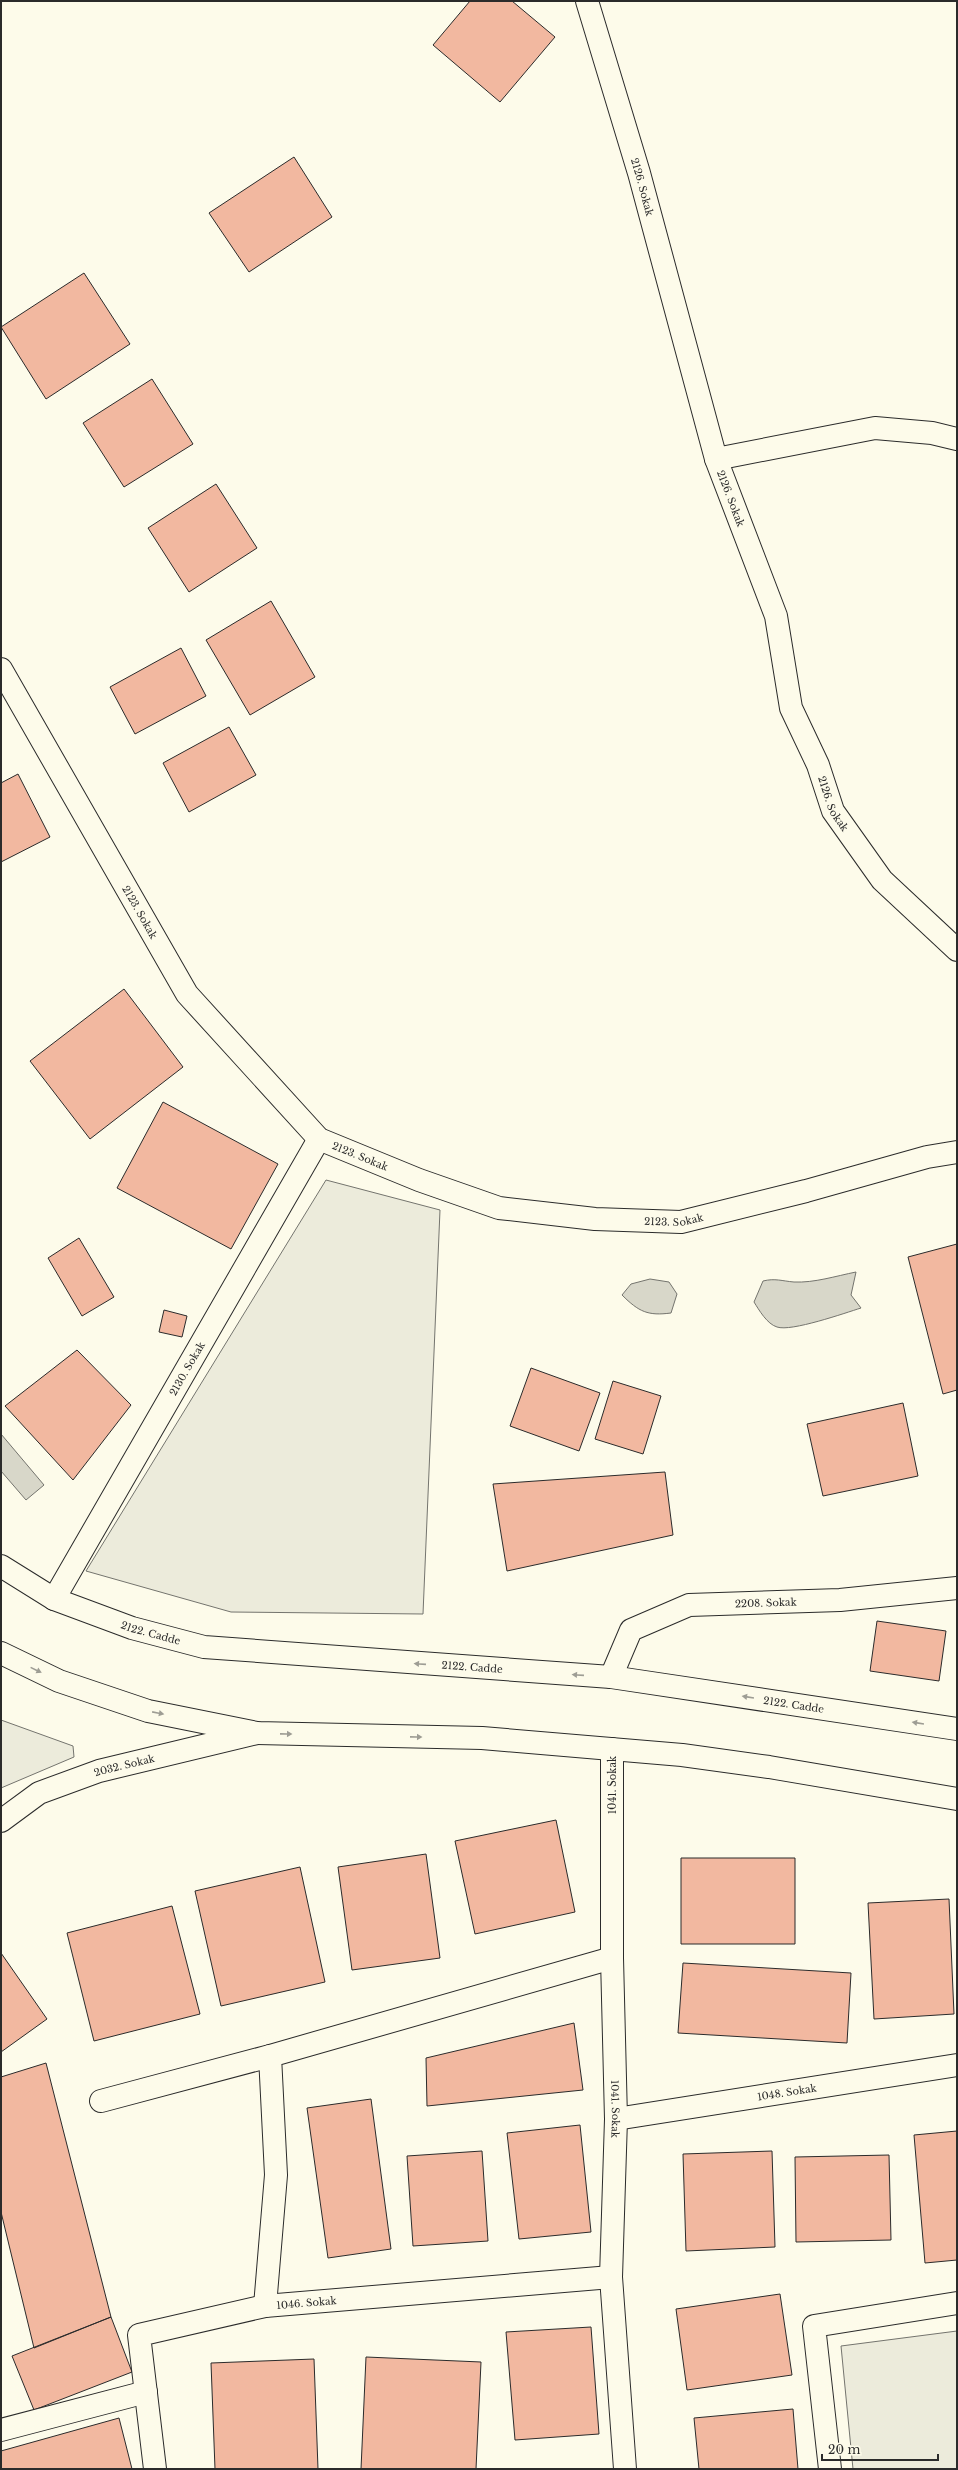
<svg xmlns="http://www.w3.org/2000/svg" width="958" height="2470" viewBox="0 0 958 2470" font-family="'Libre Baskerville',serif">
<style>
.green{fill:#ecebdb;stroke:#74746e}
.water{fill:#d8d7c9;stroke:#74746e}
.building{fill:#f2b8a0;stroke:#2b2b2b}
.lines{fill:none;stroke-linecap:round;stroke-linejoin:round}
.street-casing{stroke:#2b2b2b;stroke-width:24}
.secondary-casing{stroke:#2b2b2b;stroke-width:24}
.highway-casing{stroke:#2b2b2b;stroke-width:24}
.street{stroke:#fdfbea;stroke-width:22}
.secondary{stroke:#fdfbea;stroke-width:22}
.highway{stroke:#fdfbea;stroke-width:22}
.oneway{fill:#9e9d94}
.labels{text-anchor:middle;stroke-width:3;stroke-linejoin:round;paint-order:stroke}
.street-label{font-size:10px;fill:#2b2b2b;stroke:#fdfbea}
</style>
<rect width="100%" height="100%" fill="#fdfbea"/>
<!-- green -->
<path class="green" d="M326 1180 440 1210 423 1614 231 1612 86 1571Z
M1 1720 73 1746 74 1757 1 1788Z
M957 2331V2469H853L841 2346Z"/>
<!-- water -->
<path class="water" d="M856 1272 851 1295 861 1308C845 1313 791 1332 777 1327 767 1324 759 1310 754 1302L763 1281C775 1278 782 1281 794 1282 814 1283 836 1276 856 1272Z
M650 1279 669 1282 677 1294 671 1313C648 1316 639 1312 622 1295L631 1284Z
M1 1434 44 1485 26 1500 1 1471Z"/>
<!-- building -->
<path class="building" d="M470 1H512L555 37 500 102 433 45Z
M294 157 332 217 249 272 209 213Z
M84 273 130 344 46 399 1 327Z
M152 379 193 444 124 487 83 423Z
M216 484 257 548 189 592 148 528Z
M271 601 315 677 250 715 206 640Z
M181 648 206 696 135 734 110 687Z
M229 727 256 775 189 812 163 763Z
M18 774 50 837 1 862V783Z
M124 989 183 1067 90 1139 30 1061Z
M163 1102 278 1164 231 1249 117 1188Z
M79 1238 114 1297 82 1316 48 1258Z
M957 1244V1390L943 1394 908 1257Z
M164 1310 187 1316 182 1337 159 1332Z
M77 1350 131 1405 73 1480 5 1406Z
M531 1368 600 1393 579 1451 510 1426Z
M613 1381 661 1396 643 1454 595 1439Z
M903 1403 918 1476 823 1496 807 1424Z
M665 1472 673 1535 507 1571 493 1484Z
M877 1621 946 1631 939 1681 870 1671Z
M556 1820 575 1912 475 1934 455 1841Z
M426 1854 440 1958 352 1970 338 1867Z
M681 1858H795V1944H681Z
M300 1867 325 1982 221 2006 195 1891Z
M949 1899 954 2014 874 2019 868 1903Z
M172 1906 200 2014 94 2041 67 1933Z
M1 1953 47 2019 1 2052Z
M683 1963 851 1973 847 2043 678 2033Z
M574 2023 583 2090 427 2106 426 2058Z
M46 2063 111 2317 34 2348 1 2212V2077Z
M371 2099 391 2249 328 2258 307 2108Z
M580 2125 591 2232 519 2239 507 2133Z
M957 2131V2260L925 2263 914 2135Z
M482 2151 488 2241 413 2246 407 2156Z
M772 2151 775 2247 686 2251 683 2154Z
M889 2155 891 2240 796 2242 795 2157Z
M780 2294 792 2375 687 2390 676 2309Z
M111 2317 132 2372 34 2410 12 2356Z
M591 2327 599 2434 515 2440 506 2332Z
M366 2357 481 2362 476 2469H361Z
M314 2359 318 2469H215L211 2363Z
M793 2409 798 2469H699L694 2418Z
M119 2418 132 2469H1V2451Z"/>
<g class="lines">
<defs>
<g id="street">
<path id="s1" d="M587 1 639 173 716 459 776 616 791 708 818 765 833 811 882 880 957 950"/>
<path d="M716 459 875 428 932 433 957 439"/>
<path id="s2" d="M1 669 187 994 319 1139 419 1180 499 1208 595 1219 681 1222 806 1191 927 1157 957 1152"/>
<path id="s3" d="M54 1599 319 1139"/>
<path id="s4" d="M612 1749V1958L616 2119 611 2277 625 2469"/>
<path id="s5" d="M1 1821 39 1793 99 1771 257 1733"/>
<path d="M101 2101 270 2056"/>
<path id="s6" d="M616 2119 957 2065"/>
<path d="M265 2306 276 2175 270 2056 612 1958"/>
<path d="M1 2430 146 2392"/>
<path id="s7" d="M155 2469 139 2335 265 2306 611 2277"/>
<path d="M830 2469 814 2326 957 2303"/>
</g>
<g id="secondary">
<path id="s8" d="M611 1677 631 1630 689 1605 840 1600 957 1588"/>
</g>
<g id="highway">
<path id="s9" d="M1 1566 54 1599 132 1628 204 1647 611 1677 957 1729"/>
<path d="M1 1653 59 1681 148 1711 257 1733 482 1738 682 1755 769 1767 957 1799"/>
</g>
</defs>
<!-- street casing -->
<use href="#street" class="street-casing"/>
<!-- secondary casing -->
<use href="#secondary" class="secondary-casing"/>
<!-- highway casing -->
<use href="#highway" class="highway-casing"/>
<!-- street -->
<use href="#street" class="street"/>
<!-- secondary -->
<use href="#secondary" class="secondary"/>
<!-- highway -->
<use href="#highway" class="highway"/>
</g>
<!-- one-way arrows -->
<defs><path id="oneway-solid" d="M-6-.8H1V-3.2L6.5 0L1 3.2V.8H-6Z"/></defs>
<g class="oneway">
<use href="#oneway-solid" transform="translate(420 1664) rotate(-176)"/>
<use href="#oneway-solid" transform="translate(36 1670) rotate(26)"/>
<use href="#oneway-solid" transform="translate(578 1675) rotate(-176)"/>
<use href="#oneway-solid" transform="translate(748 1697) rotate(-171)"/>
<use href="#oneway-solid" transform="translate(158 1713) rotate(11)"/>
<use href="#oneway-solid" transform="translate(918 1723) rotate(-171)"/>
<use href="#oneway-solid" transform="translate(286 1734) rotate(1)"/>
<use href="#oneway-solid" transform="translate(416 1737) rotate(1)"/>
</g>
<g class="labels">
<!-- street labels -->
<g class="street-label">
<text dy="4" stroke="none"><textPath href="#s1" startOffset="194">2126. Sokak</textPath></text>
<text dy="4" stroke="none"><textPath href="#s1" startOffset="518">2126. Sokak</textPath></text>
<text dy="4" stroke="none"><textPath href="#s1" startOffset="842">2126. Sokak</textPath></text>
<text dy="4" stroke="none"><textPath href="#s2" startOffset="280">2123. Sokak</textPath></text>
<text dy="4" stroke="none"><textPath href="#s2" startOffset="615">2123. Sokak</textPath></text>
<text dy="4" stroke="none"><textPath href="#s2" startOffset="939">2123. Sokak</textPath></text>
<text dy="4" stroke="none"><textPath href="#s3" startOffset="266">2130. Sokak</textPath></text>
<text dy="4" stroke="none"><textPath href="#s8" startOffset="191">2208. Sokak</textPath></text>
<text dy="4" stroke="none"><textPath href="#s9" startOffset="165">2122. Cadde</textPath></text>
<text dy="4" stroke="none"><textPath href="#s9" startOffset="489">2122. Cadde</textPath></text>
<text dy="4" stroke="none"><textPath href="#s9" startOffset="813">2122. Cadde</textPath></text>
<text dy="4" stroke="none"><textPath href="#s5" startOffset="137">2032. Sokak</textPath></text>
<text transform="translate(612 1785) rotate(-90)" y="4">1041. Sokak</text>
<text dy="4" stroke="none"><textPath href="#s6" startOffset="173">1048. Sokak</textPath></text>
<text dy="4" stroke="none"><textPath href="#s4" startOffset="360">1041. Sokak</textPath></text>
<text dy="4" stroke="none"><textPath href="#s7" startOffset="306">1046. Sokak</textPath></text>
</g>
</g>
<!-- border -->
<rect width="958" height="2470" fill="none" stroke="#2b2b2b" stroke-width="4"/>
<!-- scale -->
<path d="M822 2454v6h116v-6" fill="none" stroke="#2b2b2b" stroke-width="2"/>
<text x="828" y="2454" font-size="12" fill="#2b2b2b" stroke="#fdfbea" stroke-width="3" paint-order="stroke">20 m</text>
</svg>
